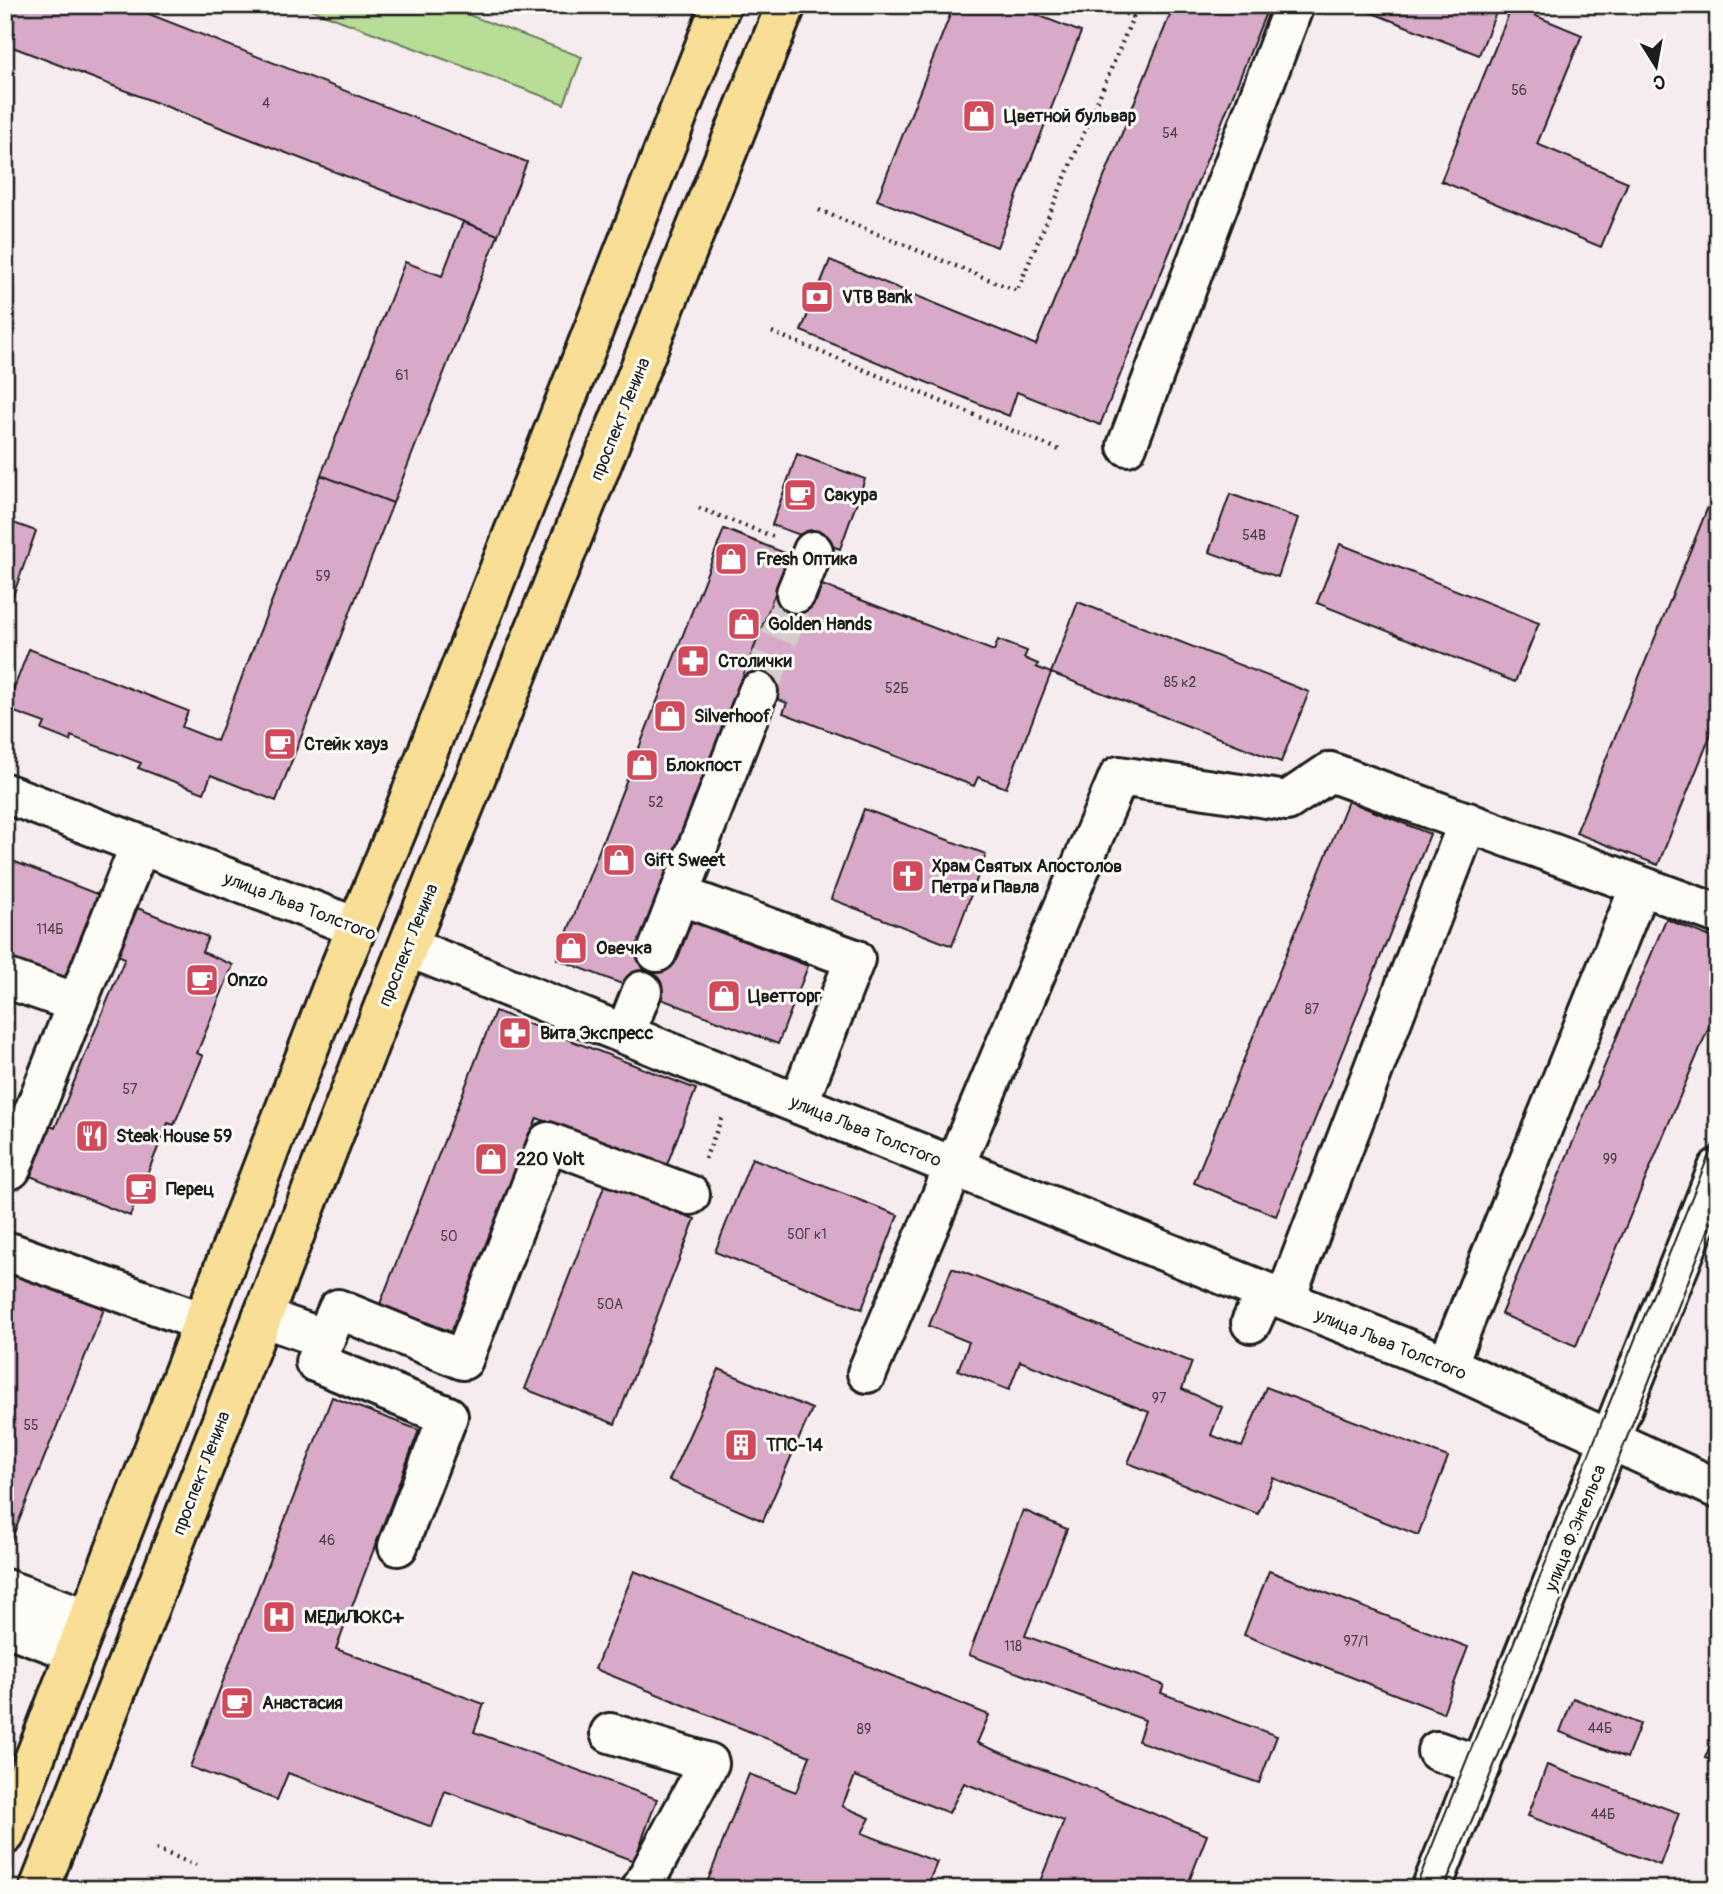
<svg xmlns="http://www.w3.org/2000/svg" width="1723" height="1894" viewBox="0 0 1723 1894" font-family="Pangolin,sans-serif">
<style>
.green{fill:#b8dd97;stroke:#6a7c5a;stroke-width:2}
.building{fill:#d8a9c9;stroke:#1c1c1c;stroke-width:2}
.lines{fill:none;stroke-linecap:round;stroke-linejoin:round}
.minor-tunnel{stroke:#d5ccce;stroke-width:38;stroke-dasharray:38 19;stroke-linecap:butt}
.minor-casing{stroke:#1c1c1c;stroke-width:44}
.major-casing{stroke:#1c1c1c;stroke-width:44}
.path{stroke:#1c1c1c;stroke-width:4.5;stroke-dasharray:2 5;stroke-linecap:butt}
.minor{stroke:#fdfcf7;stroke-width:38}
.major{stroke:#f9df96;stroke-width:38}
.tram{stroke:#1c1c1c;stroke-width:2}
.labels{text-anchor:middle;stroke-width:6;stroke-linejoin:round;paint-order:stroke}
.number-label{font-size:14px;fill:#4b3f47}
.poi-label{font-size:18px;font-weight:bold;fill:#1c1c1c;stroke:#fdfcf7;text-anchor:start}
.street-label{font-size:18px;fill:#1c1c1c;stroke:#fdfcf7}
</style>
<rect width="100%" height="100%" fill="#f6ebee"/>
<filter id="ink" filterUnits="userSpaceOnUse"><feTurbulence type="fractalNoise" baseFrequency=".0143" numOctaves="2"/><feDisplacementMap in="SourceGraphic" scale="14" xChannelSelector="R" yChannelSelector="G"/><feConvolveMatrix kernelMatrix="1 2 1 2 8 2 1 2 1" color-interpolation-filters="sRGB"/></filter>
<g filter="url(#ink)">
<!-- green -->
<path class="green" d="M299 5H442L582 57 564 104Z"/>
<!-- building -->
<path class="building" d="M5 5H126L527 162 498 235 5 44Z
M954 5H1012L1081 32 997 247 877 200Z
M1174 5H1269L1100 425 1017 392 1009 416 801 331 830 260 1036 345Z
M1352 5H1499L1479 55Z
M1512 6 1582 35 1537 144 1628 182 1601 247 1441 181Z
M463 222 498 235 393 503 321 475 405 262 442 276Z
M797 454 865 479 840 549 772 525Z
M321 475 393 503 276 801 211 775 204 793 138 768 141 763 71 736 70 741 42 730 45 723 6 709 29 649 188 711 182 727 217 741Z
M1718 482V717L1658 865 1576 833Z
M1230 494 1298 518 1278 577 1209 552Z
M5 520 36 531 5 618Z
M724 529 790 555 639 945 677 960 692 921 808 966 778 1044 557 959Z
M1340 544 1539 623 1515 682 1317 603Z
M822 585 994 651 998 640 1027 651 1024 658 1038 664 1036 667 1051 673 1006 788 978 777 974 786 783 713 787 703 740 684 778 586 816 601Z
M1078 602 1309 692 1281 762 1051 673Z
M1348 801 1430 834 1276 1216 1194 1183Z
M864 809 986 854 952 946 831 899Z
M5 858 107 898 72 987 5 961Z
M135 907 208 937 202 952 233 965 197 1053 203 1056 174 1125 168 1123 130 1216 25 1174 45 1124 55 1128 125 958 115 954Z
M1666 919 1718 940V1005L1576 1346 1501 1314Z
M495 1011 696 1089 666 1167 537 1118 454 1333 380 1304Z
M752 1158 898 1215 862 1309 715 1252Z
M605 1184 695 1219 615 1424 525 1389Z
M952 1268 1192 1362 1182 1389 1222 1407 1211 1435 1242 1447 1266 1387 1448 1457 1418 1535 1273 1478 1258 1514 1128 1463 1149 1412 1020 1361 1009 1390 958 1370 969 1342 929 1326Z
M14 1274 104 1309 10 1543 5 1541V1296Z
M719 1369 812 1409 763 1521 669 1480Z
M332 1397 419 1430 336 1649 484 1704 474 1732 657 1799 634 1861 445 1791 432 1827 288 1773 277 1800 190 1767Z
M1023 1510 1067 1529 1025 1636 1164 1685 1161 1693 1277 1736 1259 1783 1138 1741 1145 1720 969 1655Z
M634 1571 989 1715 977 1743 1207 1835 1186 1889H1037L1064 1821 964 1783 949 1813 855 1776 842 1806 870 1818 862 1833 937 1862 926 1889H720L707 1883 749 1774 796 1792 810 1756 595 1669Z
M1269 1571 1468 1647 1443 1713 1244 1635Z
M1573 1698 1640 1724 1627 1758 1560 1732Z
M1718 1728V1763L1705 1758Z
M1547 1765 1679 1813 1660 1865 1528 1816Z"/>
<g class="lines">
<!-- minor-tunnel -->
<path class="minor-tunnel" d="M758 692 796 593"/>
<defs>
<path id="minor" d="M1127 446 1294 5
M796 593 813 551
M5 793 356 927
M679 895 855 959 798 1104
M408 947 1447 1365 1718 1489
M657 952 758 692
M5 978 77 1003 140 845
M625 1034 642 991
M11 1169 77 1003
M12 1253 203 1322
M1285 1300 1468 822
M262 1317 325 1339 315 1362 448 1416 398 1546
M1251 1323 1265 1292
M325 1339 338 1309 463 1360 548 1142 690 1195
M1447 1365 1640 886
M867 1373 1119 776 1287 801 1330 772 1718 914
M5 1589 89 1619
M5 1626 76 1652
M610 1733 709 1763 641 1889
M1437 1751 1481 1766
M1431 1889 1718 1168"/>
<path id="major" d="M5 1835 337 975 399 825 721 5
M39 1889 389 993 786 5"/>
</defs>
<!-- minor casing -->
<use href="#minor" class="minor-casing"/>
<!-- major casing -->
<use href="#major" class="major-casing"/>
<!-- path -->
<path class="path" d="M819 210 1017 291 1133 17 1106 5
M772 332 1062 451
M699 508 777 538
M705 1159 723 1115
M156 1849 196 1865"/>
<!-- minor -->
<use href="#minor" class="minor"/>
<!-- major -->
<use href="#major" class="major"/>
<!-- tram -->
<path class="tram" d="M1415 1889 1718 1132
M1444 1889 1617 1463 1718 1205"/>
</g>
</g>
<!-- icons -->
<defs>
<symbol id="shop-square" viewBox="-11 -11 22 22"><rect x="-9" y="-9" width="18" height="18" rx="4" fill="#d1495b" stroke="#fdfcf7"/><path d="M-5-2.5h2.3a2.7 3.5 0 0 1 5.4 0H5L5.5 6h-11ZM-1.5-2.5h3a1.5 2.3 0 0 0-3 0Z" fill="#fff"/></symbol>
<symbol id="bank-square" viewBox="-11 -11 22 22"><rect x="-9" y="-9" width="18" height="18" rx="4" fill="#d1495b" stroke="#fdfcf7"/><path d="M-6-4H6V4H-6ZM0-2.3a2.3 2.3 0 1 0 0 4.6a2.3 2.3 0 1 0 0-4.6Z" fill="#fff"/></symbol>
<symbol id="cafe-square" viewBox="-11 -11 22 22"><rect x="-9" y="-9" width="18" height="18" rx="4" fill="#d1495b" stroke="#fdfcf7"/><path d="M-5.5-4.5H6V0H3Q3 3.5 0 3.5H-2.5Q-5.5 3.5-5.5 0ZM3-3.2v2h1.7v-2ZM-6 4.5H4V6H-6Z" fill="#fff"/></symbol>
<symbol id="pharmacy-square" viewBox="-11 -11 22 22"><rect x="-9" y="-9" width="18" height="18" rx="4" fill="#d1495b" stroke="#fdfcf7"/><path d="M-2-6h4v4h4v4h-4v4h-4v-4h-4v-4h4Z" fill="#fff"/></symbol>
<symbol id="church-square" viewBox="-11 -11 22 22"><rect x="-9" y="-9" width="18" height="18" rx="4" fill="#d1495b" stroke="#fdfcf7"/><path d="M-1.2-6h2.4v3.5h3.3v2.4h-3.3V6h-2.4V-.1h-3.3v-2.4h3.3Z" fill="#fff"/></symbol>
<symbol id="restaurant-square" viewBox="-11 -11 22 22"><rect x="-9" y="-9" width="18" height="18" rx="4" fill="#d1495b" stroke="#fdfcf7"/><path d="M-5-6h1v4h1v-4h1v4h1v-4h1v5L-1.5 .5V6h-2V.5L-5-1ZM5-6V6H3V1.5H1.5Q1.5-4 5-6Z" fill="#fff"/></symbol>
<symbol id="building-square" viewBox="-11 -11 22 22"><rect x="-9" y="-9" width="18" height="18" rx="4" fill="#d1495b" stroke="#fdfcf7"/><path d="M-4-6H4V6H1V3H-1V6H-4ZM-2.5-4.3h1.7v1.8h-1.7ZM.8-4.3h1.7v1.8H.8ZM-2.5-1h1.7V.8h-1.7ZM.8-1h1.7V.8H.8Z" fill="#fff"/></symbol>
<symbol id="hospital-square" viewBox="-11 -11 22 22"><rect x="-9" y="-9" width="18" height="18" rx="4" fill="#d1495b" stroke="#fdfcf7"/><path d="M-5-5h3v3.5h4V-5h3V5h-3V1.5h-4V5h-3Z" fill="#fff"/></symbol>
</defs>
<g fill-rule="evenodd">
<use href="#shop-square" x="960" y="97" width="38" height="38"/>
<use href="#bank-square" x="798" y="278" width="38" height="38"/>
<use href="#cafe-square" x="781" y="476" width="38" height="38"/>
<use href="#shop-square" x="712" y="540" width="38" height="38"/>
<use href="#shop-square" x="725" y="605" width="38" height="38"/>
<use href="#pharmacy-square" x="674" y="642" width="38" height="38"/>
<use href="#shop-square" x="651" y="697" width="38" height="38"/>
<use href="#cafe-square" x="261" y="725" width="38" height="38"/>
<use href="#shop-square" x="623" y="746" width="38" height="38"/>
<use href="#shop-square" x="600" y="841" width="38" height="38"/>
<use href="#church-square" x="889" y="857" width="38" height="38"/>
<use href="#shop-square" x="552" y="929" width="38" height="38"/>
<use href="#cafe-square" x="183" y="961" width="38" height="38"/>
<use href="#shop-square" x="705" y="977" width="38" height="38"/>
<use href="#pharmacy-square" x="496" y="1014" width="38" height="38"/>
<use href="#restaurant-square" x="73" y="1117" width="38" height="38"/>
<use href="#shop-square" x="472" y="1140" width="38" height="38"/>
<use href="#cafe-square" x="122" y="1170" width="38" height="38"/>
<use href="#building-square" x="722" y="1426" width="38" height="38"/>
<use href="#hospital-square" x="260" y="1598" width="38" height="38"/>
<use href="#cafe-square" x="218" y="1684" width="38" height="38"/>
</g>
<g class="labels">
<!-- number labels -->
<g class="number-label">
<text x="1519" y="95">56</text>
<text x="266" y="108">4</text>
<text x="1170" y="138">54</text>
<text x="402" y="380">61</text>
<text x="1254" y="540">54В</text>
<text x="323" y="581">59</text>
<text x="1180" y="687">85 к2</text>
<text x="897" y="693">52Б</text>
<text x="656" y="807">52</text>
<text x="50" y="934">114Б</text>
<text x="1312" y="1014">87</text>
<text x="130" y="1094">57</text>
<text x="1610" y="1164">99</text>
<text x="807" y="1239">50Г к1</text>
<text x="449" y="1241">50</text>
<text x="610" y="1309">50А</text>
<text x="1159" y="1403">97</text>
<text x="31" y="1430">55</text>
<text x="327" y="1545">46</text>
<text x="1356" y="1646">97/1</text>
<text x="1013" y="1651">118</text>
<text x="1600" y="1733">44Б</text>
<text x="864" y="1734">89</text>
<text x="1603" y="1819">44Б</text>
</g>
<!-- poi labels -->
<g class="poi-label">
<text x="1004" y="122">Цветной бульвар</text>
<text x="842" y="303">VTB Bank</text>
<text x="824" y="501">Сакура</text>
<text x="756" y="565">Fresh Оптика</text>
<text x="768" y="630">Golden Hands</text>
<text x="718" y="667">Столички</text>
<text x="694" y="722">Silverhoof</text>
<text x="304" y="750">Стейк хауз</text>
<text x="666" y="771">Блокпост</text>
<text x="644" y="866">Gift Sweet</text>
<text x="932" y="872">Храм Святых Апостолов<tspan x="932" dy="21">Петра и Павла</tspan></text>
<text x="596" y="954">Овечка</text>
<text x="227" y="986">Onzo</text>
<text x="748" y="1002">Цветторг</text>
<text x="540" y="1039">Вита Экспресс</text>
<text x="116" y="1142">Steak House 59</text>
<text x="516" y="1165">220 Volt</text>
<text x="166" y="1195">Перец</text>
<text x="766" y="1451">ТПС-14</text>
<text x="304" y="1623">МЕДиЛЮКС+</text>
<text x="262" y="1709">Анастасия</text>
</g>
<!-- street labels -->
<g class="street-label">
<text transform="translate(620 419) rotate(-68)" y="6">проспект Ленина</text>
<text transform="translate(300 906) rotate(21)" y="6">улица Льва Толстого</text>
<text transform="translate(408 945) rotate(-68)" y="6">проспект Ленина</text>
<text transform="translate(866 1131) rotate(22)" y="6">улица Льва Толстого</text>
<text transform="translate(1391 1344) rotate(22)" y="6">улица Льва Толстого</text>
<text transform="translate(201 1473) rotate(-69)" y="6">проспект Ленина</text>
<text transform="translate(1575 1528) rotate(-68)" y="6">улица Ф.Энгельса</text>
</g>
</g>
<!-- margin -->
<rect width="1723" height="1894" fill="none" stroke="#fdfcf7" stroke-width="28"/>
<rect x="14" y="14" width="1695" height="1866" fill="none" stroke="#1c1c1c" stroke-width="2.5" filter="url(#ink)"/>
<!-- north arrow -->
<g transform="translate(1656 66) rotate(169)" stroke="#fdfcf7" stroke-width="5" paint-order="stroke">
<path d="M0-5L12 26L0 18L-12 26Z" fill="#1c1c1c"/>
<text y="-10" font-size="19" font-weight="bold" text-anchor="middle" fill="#1c1c1c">С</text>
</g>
</svg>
